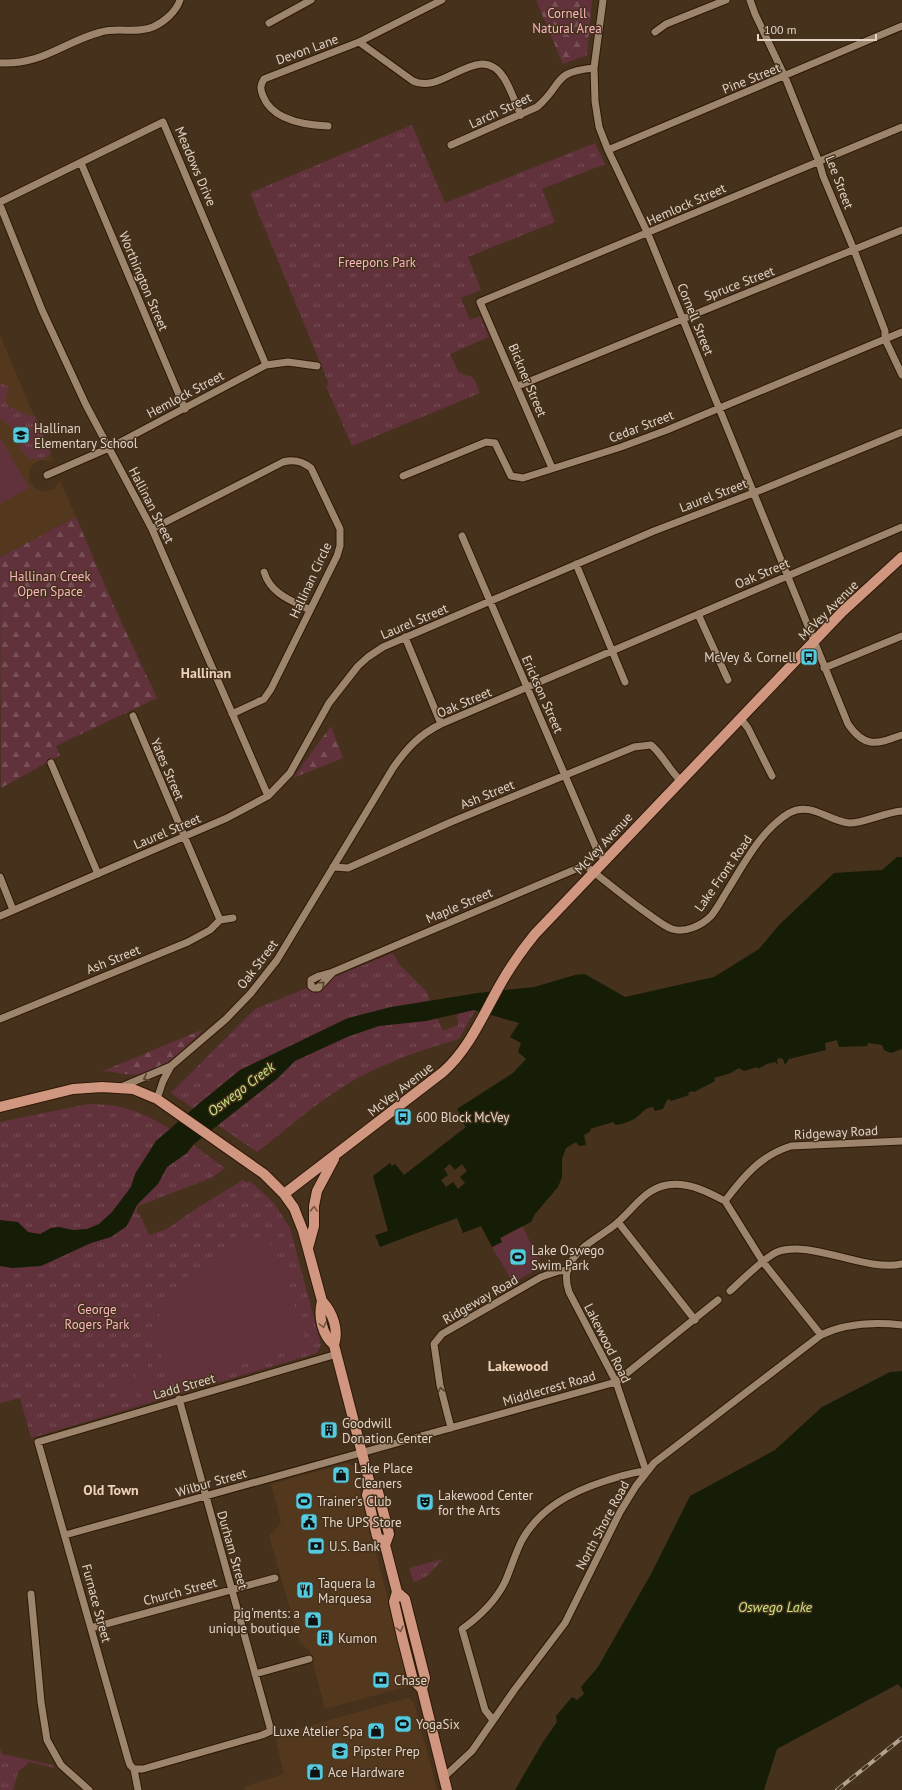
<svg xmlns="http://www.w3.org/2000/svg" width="902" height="1790" viewBox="0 0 902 1790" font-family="'PT Sans',sans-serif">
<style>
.built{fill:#53381d}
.forest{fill:url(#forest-firs)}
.park{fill:url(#park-tufts)}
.pitch{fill:#61323c}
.water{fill:#161d06}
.pier{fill:#46311c}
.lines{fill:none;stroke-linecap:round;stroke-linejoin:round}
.minor-casing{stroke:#2c1804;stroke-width:9}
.major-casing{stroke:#2c1804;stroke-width:12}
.minor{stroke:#9d846d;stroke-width:7}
.major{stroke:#d09680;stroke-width:10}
.rail-casing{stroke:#b1a292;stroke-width:4}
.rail{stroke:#46311c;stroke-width:2.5;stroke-dasharray:8;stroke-linecap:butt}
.oneway{stroke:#57422c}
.oneway2{stroke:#76543f}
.labels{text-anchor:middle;stroke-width:3;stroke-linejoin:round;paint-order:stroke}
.park-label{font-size:13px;fill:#f9b5c2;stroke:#46311c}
.street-label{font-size:13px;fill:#e1d4c7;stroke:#46311c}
.poi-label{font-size:13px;fill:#e1d4c7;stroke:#46311c;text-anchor:start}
.neighbourhood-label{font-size:14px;font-weight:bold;fill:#eed3ba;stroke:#46311c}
.water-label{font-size:14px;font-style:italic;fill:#c8e781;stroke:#46311c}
</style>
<defs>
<pattern id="forest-firs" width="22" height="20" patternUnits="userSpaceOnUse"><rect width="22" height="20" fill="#61323c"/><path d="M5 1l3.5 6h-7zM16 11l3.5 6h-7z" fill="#774f57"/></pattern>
<pattern id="park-tufts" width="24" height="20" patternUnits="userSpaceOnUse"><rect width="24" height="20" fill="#61323c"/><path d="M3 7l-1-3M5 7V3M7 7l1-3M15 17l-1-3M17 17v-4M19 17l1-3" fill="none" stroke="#774f57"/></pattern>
</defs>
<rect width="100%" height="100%" fill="#46311c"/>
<!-- built -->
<path class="built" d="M0 335 53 461 41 460 33 464 29 472 30 482 36 489 45 492 55 488 60 480 76 517 0 557Z
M348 1463 354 1466 410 1686 325 1709 310 1651 300 1643 269 1536 281 1522 271 1484Z
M408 1698 414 1702 437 1790H245L244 1787 284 1774 276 1741 279 1734Z"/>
<!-- forest -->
<path class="forest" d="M536 0H592L587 55 563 64Z
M76 517 112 602 157 698 56 746 60 755 1 788 0 557Z
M331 726 343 758 293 778Z
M204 1029C191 1042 159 1076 140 1075 128 1075 115 1072 103 1071Z"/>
<!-- park -->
<path class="park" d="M412 125 445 203 595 143 605 164 542 189 555 222 468 257 481 290 461 298 470 320 480 316 489 337 450 354 458 372 474 378 480 393 352 446 326 386 329 384 250 193Z
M0 383 9 387 5 400 8 406 28 415 35 416 51 454C43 460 37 460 28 458L20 448 14 429 0 418Z
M393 953 399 964 426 991 443 1031 458 1025 457 1006 480 1002 459 1039C420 1050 369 1068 335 1092 308 1110 283 1132 257 1152L171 1093 255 1009Z
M88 1104C145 1102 181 1137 225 1168L211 1178 138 1206 136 1213 140 1215 149 1235 165 1230 199 1207 243 1180 247 1183 249 1180 274 1203 290 1228 321 1345 317 1353 31 1438 20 1398 0 1403V1122Z
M443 1559 428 1575 416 1582 413 1581 409 1568Z
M0 1748 2 1754 52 1765 55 1768 29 1762 18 1772 13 1790H0Z"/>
<!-- pitch -->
<path class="pitch" d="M0 437 29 488 0 504Z
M522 1226 543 1266 513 1283 492 1247 502 1242 500 1239Z
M251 1236C262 1238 268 1241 275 1249L306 1339 303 1346 176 1385 169 1381 157 1341 156 1326 164 1303 193 1282 242 1238Z
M147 1364 155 1391 142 1395 134 1368Z
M130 1369 137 1396 125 1400 117 1373Z"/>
<!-- water -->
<path class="water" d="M897 857H902V1049L891 1053 884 1050 882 1045 868 1043 867 1046 839 1047 837 1040 825 1043 826 1050 789 1059 785 1065 783 1059 779 1058 777 1060 778 1065 775 1062 767 1064 758 1069 757 1067 744 1071 739 1068 731 1073 714 1078 715 1081 694 1092 692 1091 688 1093 689 1095 671 1101 670 1099 667 1100 663 1109 655 1111 653 1107C646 1107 642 1113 637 1117 632 1121 623 1124 616 1125L613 1122 590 1129 591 1131 584 1135 586 1145 579 1146 576 1142 566 1148 562 1159V1177L558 1187 535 1214 531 1222 500 1238 502 1242 492 1247 481 1226 463 1233 457 1218 380 1247 375 1235 388 1231 373 1176 390 1163 392 1166 395 1164 404 1175 466 1127 457 1116 460 1114 457 1109 513 1073 526 1059 518 1052 521 1043 510 1037 519 1023 474 1010 426 1021 379 1026 347 1037 295 1061 278 1078 194 1144 187 1153 167 1167 158 1184 137 1205 127 1226 111 1237 91 1243 41 1266 12 1268 0 1266V1220L18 1222 28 1232 40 1234 51 1228 59 1227 73 1230 87 1229 99 1224 112 1212 131 1187 135 1174 156 1141 202 1101 240 1070 348 1018 391 1007 478 993 534 987 575 975 585 974 625 997 714 977 759 949 779 925 834 873 882 870Z
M902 1371V1689L898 1684 777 1749 764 1790H515L543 1742 557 1722 556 1716 572 1697 577 1700 584 1694 581 1687 598 1667 651 1574 690 1496 775 1450 822 1407 890 1372Z"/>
<!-- pier -->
<path class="pier" d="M450 1164 455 1170 462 1164 467 1171 460 1177 465 1183 458 1189 453 1182 446 1187 441 1180 448 1175 444 1169Z"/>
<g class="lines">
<defs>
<path id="minor" d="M603 0 594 68 595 101 599 127 608 150 648 234 848 724C865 749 877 744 902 735
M750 0 755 14 785 77 819 162 823 176 854 250 885 331V339L902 375
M269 23 311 0
M655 32 666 24 726 0
M359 42 413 81C443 96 479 39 504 78 511 89 515 103 521 115
M0 63C43 65 63 42 101 32 118 27 137 34 153 27 164 22 176 12 180 0
M328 126C305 125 272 120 263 96 260 89 260 85 264 79L359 42 442 0
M451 145 537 107C564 84 551 72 594 68
M608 150 902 26
M81 163 185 409
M0 202 163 122 266 365
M0 205 42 310 86 405 152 529 268 796
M518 386 902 230
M552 468 480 302 902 127
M47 475 109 448 266 365 288 362 317 366
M403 476 486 442 495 443 511 476 523 478 621 447 667 430 902 332
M152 529 283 462C294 459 302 461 311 468L340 529V546L337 556 271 689 264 699 232 714
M462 536 597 850 605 860
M576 564 625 682
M264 572C271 594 290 600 310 610
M698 614 728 680
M405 637 441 724
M824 668 902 636
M133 716 220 920
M741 719 748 728 772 776
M51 763 98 874
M333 867 348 868 451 822 634 747 651 745C663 755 669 770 681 781
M0 877 13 910
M0 916 227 818 268 796 290 773 329 703 358 666 368 657 383 647 654 531 761 490 902 432
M333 972 318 988H314L311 986V980L319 976 333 972 583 866H586C608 883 629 901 651 916 658 921 664 926 672 929 685 933 701 926 711 916 717 909 722 899 727 891 744 864 761 830 789 813 811 801 828 821 849 823 861 824 886 812 902 811
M0 1019 188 942 210 930 220 920 233 918
M121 1087 171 1066 226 1019 251 993 277 960 393 768C407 748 419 735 441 724L902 527
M157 1099 163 1081 171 1066
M725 1201C743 1177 761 1155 791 1146L902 1141
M725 1201 763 1262 821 1335
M618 1222 695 1320
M730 1291C741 1281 765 1257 777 1252 810 1239 864 1272 902 1264
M451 1428 440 1385 434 1344 442 1334 541 1277 559 1271 568 1270
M65 1535 616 1382 718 1300
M31 1594 41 1702 47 1740 61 1765 89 1790
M91 1628 275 1578
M255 1674 309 1659
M493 1720 485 1710 462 1629C479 1617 495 1602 505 1582 511 1568 515 1554 522 1540 540 1508 571 1492 605 1481 619 1477 631 1472 646 1471L616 1382 569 1292C565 1280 565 1270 572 1260 582 1245 599 1237 612 1227 631 1213 643 1189 667 1185 687 1181 708 1192 725 1201
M134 1769 130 1765 128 1759 38 1442 337 1354
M134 1769H143L262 1735 271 1731 179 1399
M134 1769 138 1790
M444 1777 472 1751 515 1689 565 1623 620 1512 636 1486 654 1463 821 1335C846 1323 875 1322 902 1325"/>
<path id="major" d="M0 1107 73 1089 102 1087 133 1089 157 1099 264 1174 284 1194 294 1208 303 1231 322 1301C333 1313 339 1330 334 1345L370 1484 378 1492 389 1534 385 1545
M284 1194 443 1072C469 1049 483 1015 500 985 510 967 522 950 535 934L842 612 902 557
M308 1248 314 1226V1206L317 1191 334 1159
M322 1301C318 1316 322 1335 334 1345
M370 1484 367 1495 377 1536 385 1545 397 1592 405 1599 425 1678 422 1689 447 1790
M397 1592 394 1602 402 1637 413 1680 422 1689"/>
</defs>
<!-- minor casing -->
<use href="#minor" class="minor-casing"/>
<!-- major casing -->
<use href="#major" class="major-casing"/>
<!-- minor -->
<use href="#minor" class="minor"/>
<!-- major -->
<use href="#major" class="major"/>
<defs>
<path id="rail" d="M837 1790 902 1738"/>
</defs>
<!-- rail casing -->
<use href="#rail" class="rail-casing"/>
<!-- rail -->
<use href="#rail" class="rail"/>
</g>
<!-- one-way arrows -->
<defs><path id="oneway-chevron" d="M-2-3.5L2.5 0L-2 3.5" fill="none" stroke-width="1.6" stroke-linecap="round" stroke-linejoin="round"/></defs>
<g class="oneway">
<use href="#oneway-chevron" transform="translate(322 984) rotate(-42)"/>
<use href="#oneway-chevron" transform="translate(146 1078) rotate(156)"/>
<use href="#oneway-chevron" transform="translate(441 1390) rotate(-104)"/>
</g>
<g class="oneway2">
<use href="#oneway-chevron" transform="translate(314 1209) rotate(-88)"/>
<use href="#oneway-chevron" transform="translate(323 1325) rotate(75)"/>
<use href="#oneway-chevron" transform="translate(400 1629) rotate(76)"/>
</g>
<!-- icons -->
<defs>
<symbol id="school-square" viewBox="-11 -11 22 22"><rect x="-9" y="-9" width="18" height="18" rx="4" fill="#54cade" stroke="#46311c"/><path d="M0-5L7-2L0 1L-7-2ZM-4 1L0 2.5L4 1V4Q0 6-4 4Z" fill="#111"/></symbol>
<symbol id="bus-square" viewBox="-11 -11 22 22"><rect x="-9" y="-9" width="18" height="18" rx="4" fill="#54cade" stroke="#46311c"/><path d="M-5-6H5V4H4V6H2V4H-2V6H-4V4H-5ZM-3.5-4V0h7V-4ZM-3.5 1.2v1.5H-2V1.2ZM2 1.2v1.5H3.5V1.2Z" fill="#111"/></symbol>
<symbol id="stadium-square" viewBox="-11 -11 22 22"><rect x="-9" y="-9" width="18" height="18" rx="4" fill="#54cade" stroke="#46311c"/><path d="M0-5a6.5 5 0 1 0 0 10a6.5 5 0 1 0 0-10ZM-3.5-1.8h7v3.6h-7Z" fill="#111"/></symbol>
<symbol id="building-square" viewBox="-11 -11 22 22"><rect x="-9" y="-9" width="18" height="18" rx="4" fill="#54cade" stroke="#46311c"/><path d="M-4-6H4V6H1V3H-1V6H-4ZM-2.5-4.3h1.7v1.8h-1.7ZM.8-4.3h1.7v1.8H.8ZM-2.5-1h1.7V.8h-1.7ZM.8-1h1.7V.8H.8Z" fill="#111"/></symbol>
<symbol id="shop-square" viewBox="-11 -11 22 22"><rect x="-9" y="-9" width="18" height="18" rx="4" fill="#54cade" stroke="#46311c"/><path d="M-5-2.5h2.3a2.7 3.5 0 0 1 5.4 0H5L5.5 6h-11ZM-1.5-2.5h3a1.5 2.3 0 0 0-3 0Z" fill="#111"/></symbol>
<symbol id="theatre-square" viewBox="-11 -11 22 22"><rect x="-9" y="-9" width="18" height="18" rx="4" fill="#54cade" stroke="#46311c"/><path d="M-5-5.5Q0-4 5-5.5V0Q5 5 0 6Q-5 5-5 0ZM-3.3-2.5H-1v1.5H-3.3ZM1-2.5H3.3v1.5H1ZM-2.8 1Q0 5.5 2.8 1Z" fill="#111"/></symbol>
<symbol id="civic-square" viewBox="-11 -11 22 22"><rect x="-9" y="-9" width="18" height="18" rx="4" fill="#54cade" stroke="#46311c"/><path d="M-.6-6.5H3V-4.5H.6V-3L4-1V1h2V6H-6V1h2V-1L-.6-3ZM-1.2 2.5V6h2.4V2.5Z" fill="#111"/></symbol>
<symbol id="bank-square" viewBox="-11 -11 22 22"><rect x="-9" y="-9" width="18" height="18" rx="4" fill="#54cade" stroke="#46311c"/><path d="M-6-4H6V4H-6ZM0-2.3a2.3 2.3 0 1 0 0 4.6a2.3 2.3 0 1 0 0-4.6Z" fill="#111"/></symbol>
<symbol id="restaurant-square" viewBox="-11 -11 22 22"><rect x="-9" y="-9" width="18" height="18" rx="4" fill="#54cade" stroke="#46311c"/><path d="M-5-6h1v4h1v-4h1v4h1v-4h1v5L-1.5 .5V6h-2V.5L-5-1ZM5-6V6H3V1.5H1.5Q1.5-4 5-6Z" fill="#111"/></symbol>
</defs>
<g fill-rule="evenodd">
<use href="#school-square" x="11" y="425" width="20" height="20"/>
<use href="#bus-square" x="799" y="647" width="20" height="20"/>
<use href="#bus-square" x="393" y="1107" width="20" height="20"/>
<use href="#stadium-square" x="508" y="1247" width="20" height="20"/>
<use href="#building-square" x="319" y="1420" width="20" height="20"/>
<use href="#shop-square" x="331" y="1465" width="20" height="20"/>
<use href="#stadium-square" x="294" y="1491" width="20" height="20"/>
<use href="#theatre-square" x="415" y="1492" width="20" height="20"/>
<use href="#civic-square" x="299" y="1512" width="20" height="20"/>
<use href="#bank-square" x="306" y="1536" width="20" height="20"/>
<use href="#restaurant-square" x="295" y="1580" width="20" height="20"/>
<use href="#shop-square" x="303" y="1610" width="20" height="20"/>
<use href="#building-square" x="315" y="1628" width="20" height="20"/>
<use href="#bank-square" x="371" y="1670" width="20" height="20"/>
<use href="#stadium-square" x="393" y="1714" width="20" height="20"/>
<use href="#shop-square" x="366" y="1721" width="20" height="20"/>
<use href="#school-square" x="330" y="1741" width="20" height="20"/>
<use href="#shop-square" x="305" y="1762" width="20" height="20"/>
</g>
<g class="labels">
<!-- park labels -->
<g class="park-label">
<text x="567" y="18">Cornell<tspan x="567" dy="15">Natural Area</tspan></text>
<text x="377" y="267">Freepons Park</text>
<text x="50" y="581">Hallinan Creek<tspan x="50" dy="15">Open Space</tspan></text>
<text x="97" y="1314">George<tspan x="97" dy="15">Rogers Park</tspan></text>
</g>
<!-- street labels -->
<g class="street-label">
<text transform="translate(307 49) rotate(-20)" y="5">Devon Lane</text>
<text transform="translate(751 78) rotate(-22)" y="5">Pine Street</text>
<text transform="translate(500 110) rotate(-25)" y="5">Larch Street</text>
<text transform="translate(196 166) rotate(67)" y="5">Meadows Drive</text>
<text transform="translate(840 182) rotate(69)" y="5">Lee Street</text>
<text transform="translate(686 204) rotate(-24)" y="5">Hemlock Street</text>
<text transform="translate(144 281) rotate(67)" y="5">Worthington Street</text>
<text transform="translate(739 283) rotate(-21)" y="5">Spruce Street</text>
<text transform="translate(696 319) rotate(68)" y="5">Cornell Street</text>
<text transform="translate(528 380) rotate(67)" y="5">Bickner Street</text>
<text transform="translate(185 394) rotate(-28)" y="5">Hemlock Street</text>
<text transform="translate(641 426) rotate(-21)" y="5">Cedar Street</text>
<text transform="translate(713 495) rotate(-21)" y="5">Laurel Street</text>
<text transform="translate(152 505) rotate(63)" y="5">Hallinan Street</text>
<text transform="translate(762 573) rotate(-23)" y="5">Oak Street</text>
<text transform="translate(310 580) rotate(-65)" y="5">Hallinan Circle</text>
<text transform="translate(828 610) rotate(-45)" y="5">McVey Avenue</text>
<text transform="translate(414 621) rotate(-23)" y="5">Laurel Street</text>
<text transform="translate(543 694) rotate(66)" y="5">Erickson Street</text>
<text transform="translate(464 702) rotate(-23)" y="5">Oak Street</text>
<text transform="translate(168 769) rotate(67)" y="5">Yates Street</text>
<text transform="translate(487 794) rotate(-22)" y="5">Ash Street</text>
<text transform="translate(167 831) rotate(-23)" y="5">Laurel Street</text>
<text transform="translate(603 843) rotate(-47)" y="5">McVey Avenue</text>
<text transform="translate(723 873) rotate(-55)" y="5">Lake Front Road</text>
<text transform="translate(459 905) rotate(-23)" y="5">Maple Street</text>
<text transform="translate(113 959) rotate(-22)" y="5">Ash Street</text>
<text transform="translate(257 964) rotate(-53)" y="5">Oak Street</text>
<text transform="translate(400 1089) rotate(-38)" y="5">McVey Avenue</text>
<text transform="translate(836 1132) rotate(-3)" y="5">Ridgeway Road</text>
<text transform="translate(480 1299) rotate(-30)" y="5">Ridgeway Road</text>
<text transform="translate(608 1343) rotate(63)" y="5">Lakewood Road</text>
<text transform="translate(184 1386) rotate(-16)" y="5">Ladd Street</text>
<text transform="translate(549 1388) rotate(-16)" y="5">Middlecrest Road</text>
<text transform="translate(211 1482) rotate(-16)" y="5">Wilbur Street</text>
<text transform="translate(602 1525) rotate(-62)" y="5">North Shore Road</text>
<text transform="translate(233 1550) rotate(74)" y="5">Durham Street</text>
<text transform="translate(180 1591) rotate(-15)" y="5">Church Street</text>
<text transform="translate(97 1603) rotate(75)" y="5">Furnace Street</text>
</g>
<!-- poi labels -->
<g class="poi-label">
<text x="34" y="433">Hallinan<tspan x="34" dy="15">Elementary School</tspan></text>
<text x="796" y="662" text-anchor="end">McVey &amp; Cornell</text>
<text x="416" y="1122">600 Block McVey</text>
<text x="531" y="1255">Lake Oswego<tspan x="531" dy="15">Swim Park</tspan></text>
<text x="342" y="1428">Goodwill<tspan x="342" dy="15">Donation Center</tspan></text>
<text x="354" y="1473">Lake Place<tspan x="354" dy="15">Cleaners</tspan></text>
<text x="438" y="1500">Lakewood Center<tspan x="438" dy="15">for the Arts</tspan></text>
<text x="317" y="1506">Trainer's Club</text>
<text x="322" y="1527">The UPS Store</text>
<text x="329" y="1551">U.S. Bank</text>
<text x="318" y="1588">Taquera la<tspan x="318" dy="15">Marquesa</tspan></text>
<text x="300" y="1618" text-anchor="end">pig'ments: a<tspan x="300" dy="15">unique boutique</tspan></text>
<text x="338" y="1643">Kumon</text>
<text x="394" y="1685">Chase</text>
<text x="416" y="1729">YogaSix</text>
<text x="363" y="1736" text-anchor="end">Luxe Atelier Spa</text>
<text x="353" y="1756">Pipster Prep</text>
<text x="328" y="1777">Ace Hardware</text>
</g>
<!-- neighbourhood labels -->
<g class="neighbourhood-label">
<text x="206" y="678">Hallinan</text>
<text x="518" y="1371">Lakewood</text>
<text x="111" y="1495">Old Town</text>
</g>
<!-- water labels -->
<g class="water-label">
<text transform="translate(241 1089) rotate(-37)" y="5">Oswego Creek</text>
<text x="775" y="1612">Oswego Lake</text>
</g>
</g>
<!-- scale -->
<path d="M758 34v6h118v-6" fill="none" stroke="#e1d4c7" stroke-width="2"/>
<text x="764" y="34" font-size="12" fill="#e1d4c7" stroke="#46311c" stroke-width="3" paint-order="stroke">100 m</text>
</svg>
